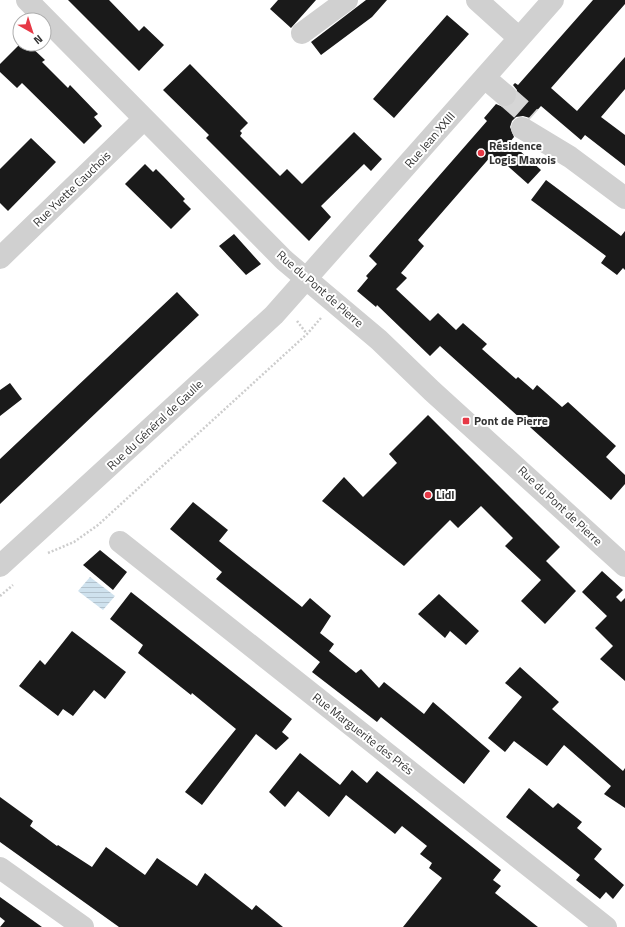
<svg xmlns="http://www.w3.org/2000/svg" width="625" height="927" viewBox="0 0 625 927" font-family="'Titillium Web',sans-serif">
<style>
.water{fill:url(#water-rules)}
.building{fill:#1a1a1a}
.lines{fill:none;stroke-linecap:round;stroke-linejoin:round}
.minor-tunnel{stroke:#d6d6d6;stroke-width:22;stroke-dasharray:22 11;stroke-linecap:butt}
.path{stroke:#cdcdcd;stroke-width:2.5;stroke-dasharray:2 2;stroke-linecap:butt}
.minor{stroke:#d0d0d0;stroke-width:22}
.poi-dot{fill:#e63946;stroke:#fff;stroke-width:1.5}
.labels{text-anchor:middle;stroke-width:4;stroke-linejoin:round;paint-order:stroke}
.street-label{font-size:12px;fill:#333;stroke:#fff}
.poi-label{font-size:12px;font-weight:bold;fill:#333;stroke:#fff;text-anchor:start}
</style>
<defs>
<pattern id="water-rules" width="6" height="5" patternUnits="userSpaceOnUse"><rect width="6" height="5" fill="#cfe2ee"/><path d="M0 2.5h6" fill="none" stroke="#b2c2cd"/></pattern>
</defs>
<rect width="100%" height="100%" fill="#fff"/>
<!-- water -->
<path class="water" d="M90 577 115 596 103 610 78 591Z"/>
<!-- building -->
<path class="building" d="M68 0H109L139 31 144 26 164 45 139 71Z
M278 0H316L291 28 270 9Z
M366 0H387L372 17 321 55 311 42Z
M593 0H625V4L551 88 577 111 625 57V89L601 117 625 135V166L585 135 581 140 541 106 530 118 523 116 516 117 512 121 510 127 514 137 510 142 541 170 528 184 501 160 500 162 492 155 418 240 424 246 401 273 407 278 396 289 430 321 438 313 456 330 463 323 487 344 482 349 516 379 518 377 533 390 537 385 562 407 568 402 616 446 606 457 625 475V484L611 500 440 346 430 356 377 305 376 307 357 291 368 278 366 276 377 264 369 256 487 121 484 118 496 104 503 107H509L514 103 517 97V90L513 85 515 83 518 85Z
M447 15 469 34 394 118 373 99Z
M20 44H28L45 60 42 62 68 88 70 85 98 114 94 117 102 126 84 144 22 83 17 88 0 72V64Z
M190 64 248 123 240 131 242 133 240 136 280 176 287 169 302 184 354 132 382 159 371 171 364 164 321 206 331 217 309 241 206 138 209 135 163 90Z
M31 138 56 162 8 211 0 203V169Z
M145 164 153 172 156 169 163 176 185 199 183 201 191 209 171 229 125 184Z
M546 180 621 236 625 231V270L623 268 617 275 601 263 606 256 531 200Z
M234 234 261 264 246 275 219 246Z
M177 292 199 315 0 504V459Z
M10 383 22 399 0 416V390Z
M428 415 560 547 546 561 576 591 545 624 521 601 541 580 505 546 513 538 481 506 458 528 450 520 404 566 322 501 344 477 363 497 397 463 389 454Z
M193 502 228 530 219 541 302 607 310 598 331 616 320 633 334 644 329 651 356 673 361 669 379 688 384 682 424 714 433 702 490 751 464 784 381 717 377 722 312 672 320 662 216 579 222 572 170 529Z
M100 550 127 572 113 590 83 565Z
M602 571 623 590 616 597 621 602 625 598V681L600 659 613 646 595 628 607 616 582 592Z
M131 592 292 719 282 732 289 738 276 750 256 734 202 805 185 792 236 729 192 693 191 695 138 653 143 645 110 619Z
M439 594 479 631 466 645 450 631 445 638 418 614Z
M72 631 126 672 105 699 94 690 73 716 63 709 58 716 19 686 40 660 45 665Z
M520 667 559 702 552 709 623 771 625 768V808L604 794 611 786 564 745 547 766 514 741 505 752 488 738 522 697 505 683Z
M300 753 340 785 352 770 367 783 377 771 501 870 493 880 501 886 495 893 538 927H403L442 878 429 868 432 863 420 854 427 846 402 826 395 834 346 795 329 817 298 791 285 807 269 792Z
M529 788 553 808 558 803 582 822 577 828 602 849 594 859 624 885 613 899 606 892 600 899 576 880 580 875 506 817Z
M0 797 33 821 30 826 57 846 58 845 92 867 106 847 145 875 157 858 197 886 205 873 252 910 256 905 283 927H119L0 842Z
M0 897 42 927H0L5 921 0 917Z"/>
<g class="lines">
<!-- minor-tunnel -->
<path class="minor-tunnel" d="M505 95 531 118"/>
<!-- path -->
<path class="path" d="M297 321 307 334
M48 553 74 542 98 525 307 334 321 318
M0 596 13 585"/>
<!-- minor -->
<path class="minor" d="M27 0 284 260 379 340 432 391 625 566
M477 0 519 38
M302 33 347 0
M485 78 505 95
M522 128 570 157 625 198
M0 258 144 119
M120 542 606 927
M0 566 274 315 553 0
M0 868 83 927"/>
</g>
<!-- markers -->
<g class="poi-dot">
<circle cx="481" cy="153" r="4"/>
<rect x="462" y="417" width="8" height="8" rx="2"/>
<circle cx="428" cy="495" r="4"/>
</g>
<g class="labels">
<!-- street labels -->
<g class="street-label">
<text transform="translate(430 140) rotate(-49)" y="4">Rue Jean XXIII</text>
<text transform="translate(72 189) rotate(-44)" y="4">Rue Yvette Cauchois</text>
<text transform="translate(320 289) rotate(41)" y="4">Rue du Pont de Pierre</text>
<text transform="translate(155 425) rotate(-43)" y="4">Rue du Général de Gaulle</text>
<text transform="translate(560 506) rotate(43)" y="4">Rue du Pont de Pierre</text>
<text transform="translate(363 734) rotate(38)" y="4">Rue Marguerite des Prés</text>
</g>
<!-- poi labels -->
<g class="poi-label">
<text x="489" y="150">Résidence<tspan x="489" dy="14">Logis Maxois</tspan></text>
<text x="474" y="425">Pont de Pierre</text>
<text x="436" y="499">Lidl</text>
</g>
</g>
<!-- north arrow -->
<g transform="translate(32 32) rotate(141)"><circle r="19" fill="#ffffff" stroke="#adadad"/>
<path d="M0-3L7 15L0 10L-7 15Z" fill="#e63946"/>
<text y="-6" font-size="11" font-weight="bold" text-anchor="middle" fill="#333333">N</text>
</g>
</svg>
